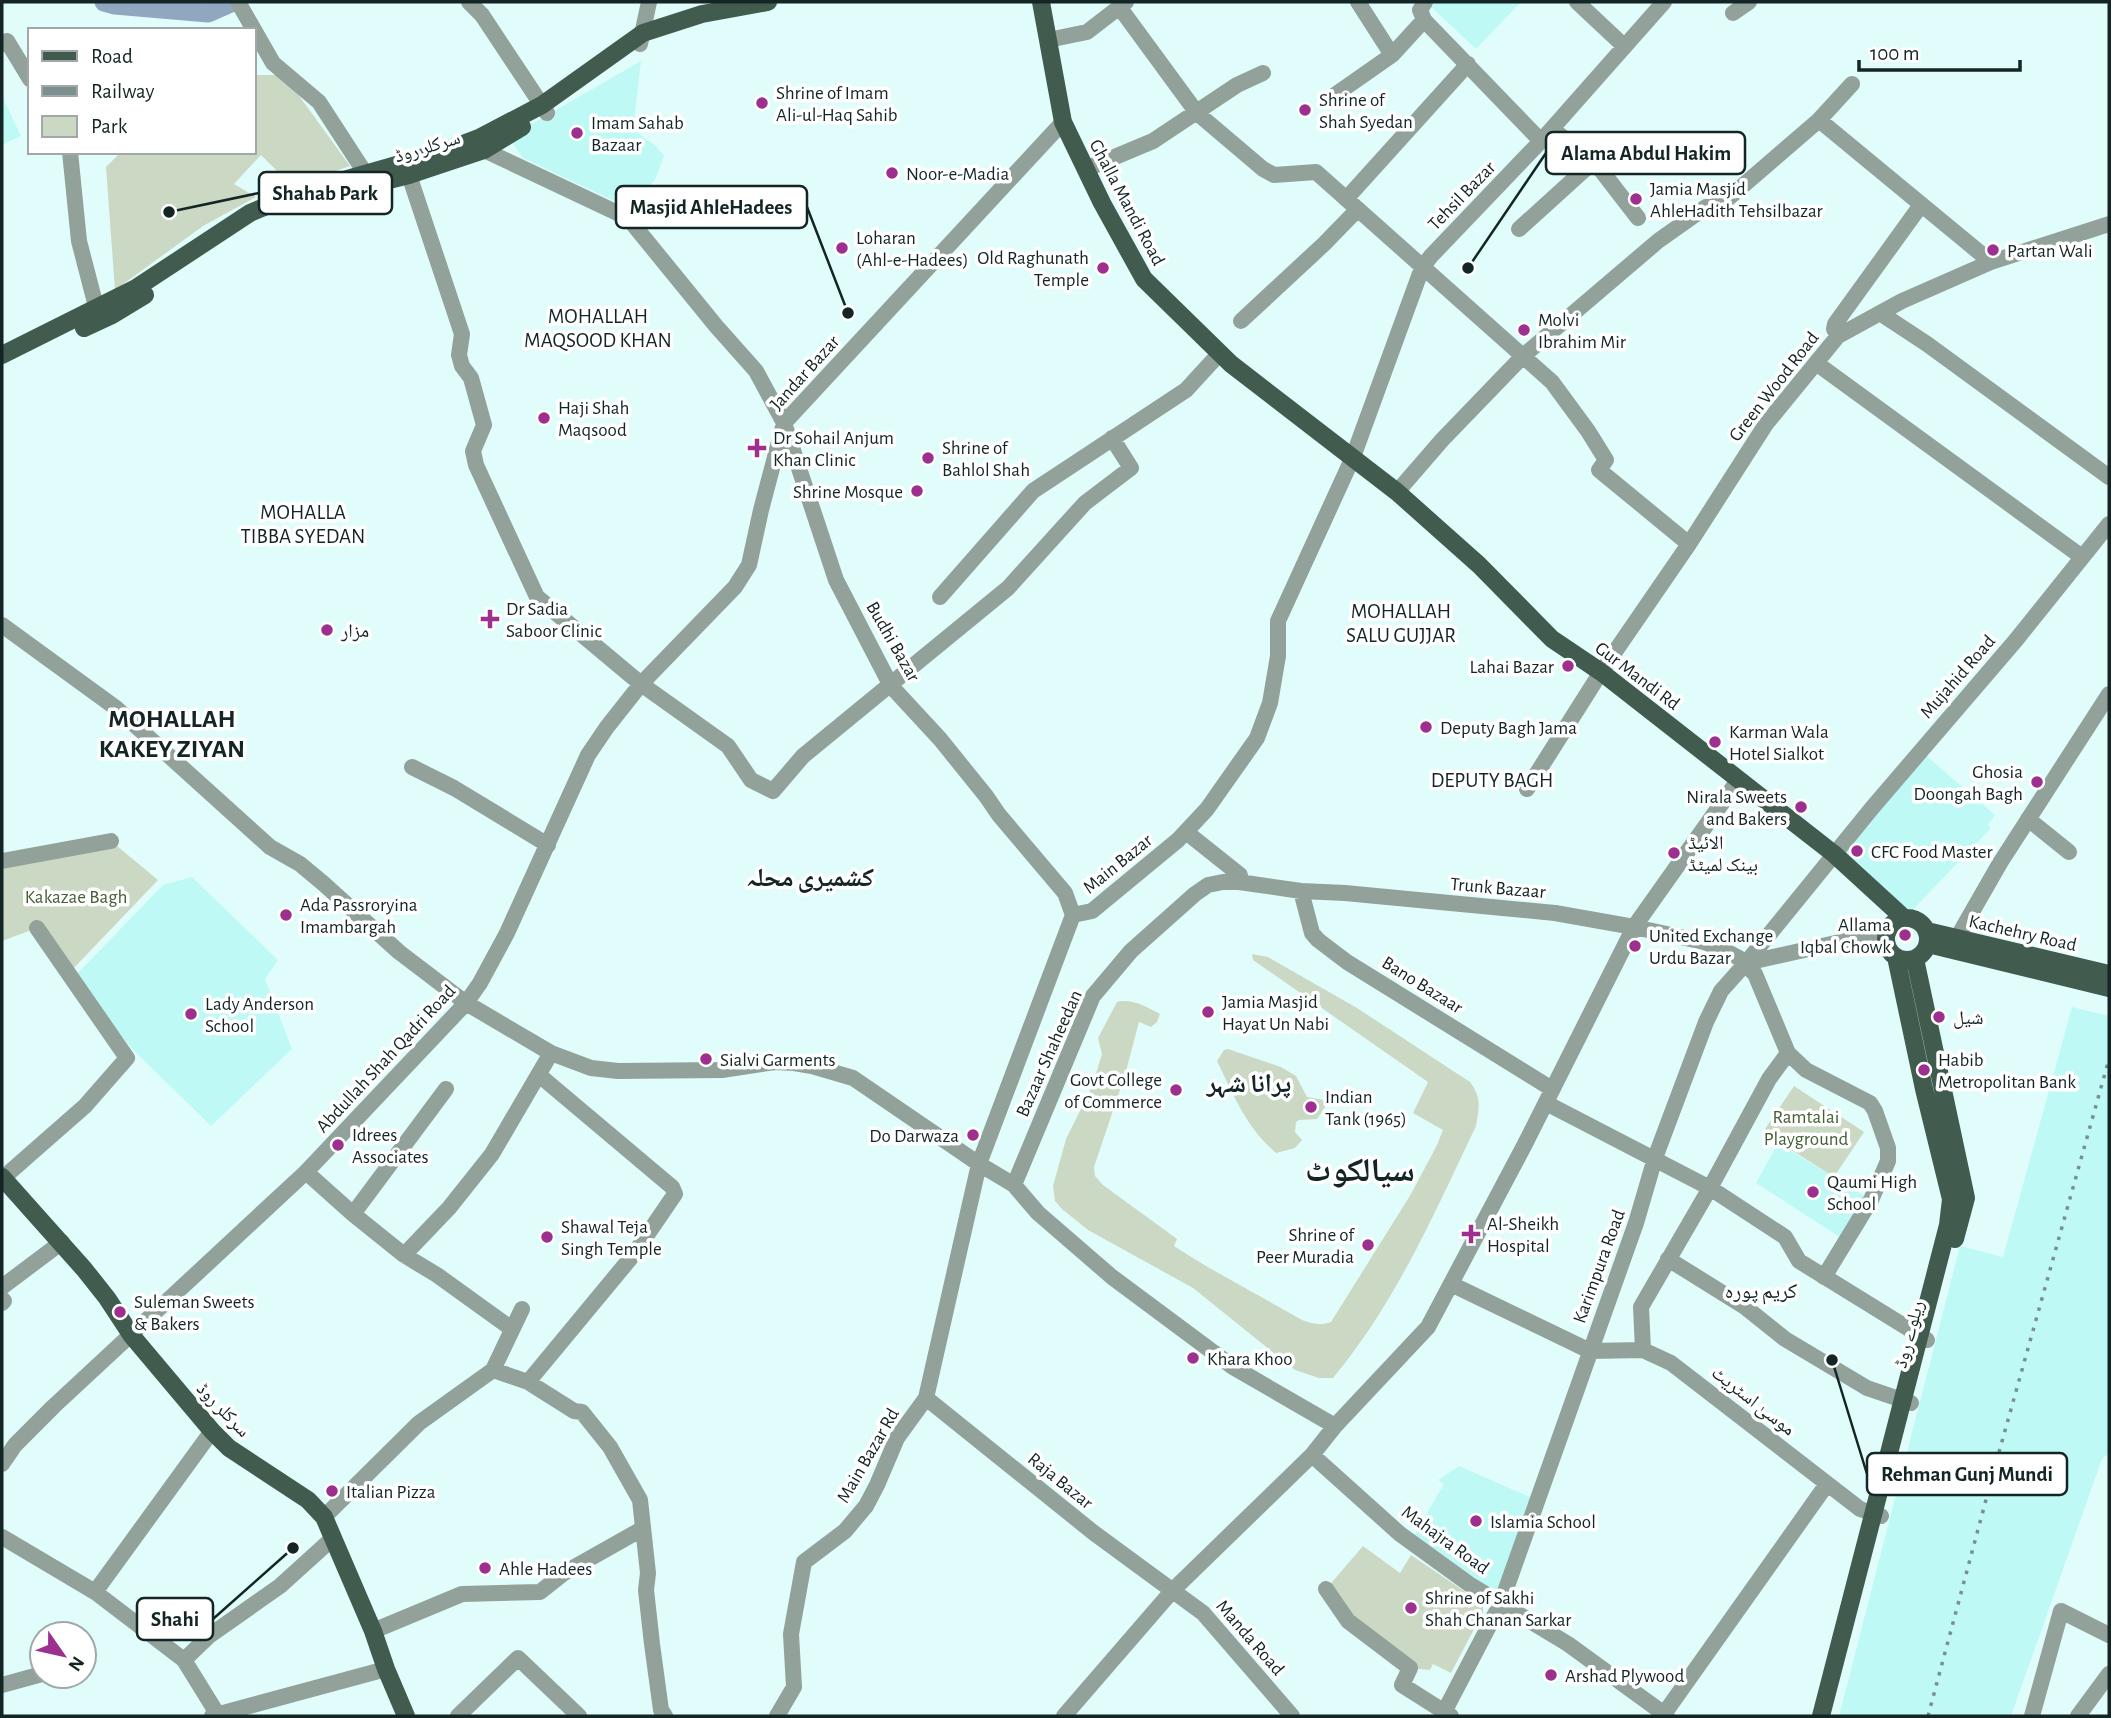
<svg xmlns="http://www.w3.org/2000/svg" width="2111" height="1718" viewBox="0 0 2111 1718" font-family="'Alegreya Sans','Noto Naskh Arabic',sans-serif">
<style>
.built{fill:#bff9f6}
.green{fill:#cbd8c4}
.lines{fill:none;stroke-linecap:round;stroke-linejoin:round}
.river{stroke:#8fa7bf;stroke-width:19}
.minor{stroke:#92a199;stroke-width:16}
.major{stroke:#415b4e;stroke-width:18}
.rail{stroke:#79908e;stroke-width:3.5;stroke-dasharray:3.5 7;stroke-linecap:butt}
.poi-dot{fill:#9d2f8e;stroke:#fff;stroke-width:2.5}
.labels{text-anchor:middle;stroke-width:7;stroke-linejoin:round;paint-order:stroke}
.poi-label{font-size:19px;fill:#132524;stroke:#fff;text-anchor:start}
.street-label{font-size:19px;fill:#132524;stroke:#fff}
.park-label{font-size:19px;fill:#435f33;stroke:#fff}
.neighbourhood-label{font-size:21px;fill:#132524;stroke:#fff}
.district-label{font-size:26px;font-weight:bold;fill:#132524;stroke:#fff}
.town-label{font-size:33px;font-weight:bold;fill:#132524;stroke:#fff}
.leader{fill:none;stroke:#132524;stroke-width:2.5}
.callout-dot{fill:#132524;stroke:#fff;stroke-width:2.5}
.callout{fill:#fff;stroke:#132524;stroke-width:2.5}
.callout-label{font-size:21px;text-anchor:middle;font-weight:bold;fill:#132524}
</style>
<rect width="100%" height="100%" fill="#e1fdfb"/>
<!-- built -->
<path class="built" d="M1430 2H1521L1476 49 1428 4Z
M641 61 633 130 655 145 664 156 655 180 629 208 523 158 515 147 509 137Z
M2 96 21 136 2 145Z
M1922 752 1995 815 1988 825 1991 828 1907 916 1838 853Z
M192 877 278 960 265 979 292 1049 211 1126 132 1049 74 977 163 885Z
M2072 1007 2109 1016V1453L2102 1459 2011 1716H1839L1960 1246 2003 1257Z
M1778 1143 1871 1200 1846 1241 1756 1183Z
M1459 1466 1537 1500 1501 1603 1410 1542 1444 1484 1438 1480Z"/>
<!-- green -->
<path class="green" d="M254 75H284L350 166 292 186 261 155 234 184 256 197 203 226 115 290 106 167 121 152H254Z
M111 841 158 880 70 972 37 928 2 941V857Z
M1252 954 1268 957 1357 1008 1470 1082C1482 1098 1479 1107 1476 1126 1434 1214 1396 1302 1333 1378H1319L1295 1370 1193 1288 1088 1230 1062 1209 1055 1201 1053 1186 1066 1139 1092 1087 1102 1054 1098 1038 1117 1002C1131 998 1147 1007 1160 1014L1157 1022 1151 1027 1139 1022 1125 1075 1094 1167 1095 1176 1103 1185 1177 1239 1174 1246C1215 1273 1259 1295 1302 1320 1313 1324 1320 1326 1331 1322L1411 1194 1437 1145 1443 1130 1413 1113 1428 1082 1253 960Z
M1228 1049 1281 1067 1296 1076 1307 1097 1329 1101 1317 1119 1299 1120 1296 1122 1295 1132 1302 1140 1295 1148 1276 1153C1246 1127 1234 1096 1217 1061L1224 1050Z
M1794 1086 1864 1132 1834 1177 1763 1132Z
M1363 1546 1400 1573 1411 1555 1483 1604V1612L1451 1673 1433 1664 1430 1670 1410 1668 1348 1621 1326 1589Z"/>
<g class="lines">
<!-- river -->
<path class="river" d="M104 2 115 5 208 13 233 2"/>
<!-- minor -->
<path class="minor" d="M238 2 273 63 319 102 371 182
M469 2 482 15 547 113
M1358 2 1392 55
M1425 2 1420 10 1424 20 1541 141
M1577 2 1624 46
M1120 8 1197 113 1263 169 1274 175 1316 172 1552 382 1588 431 1606 460 1599 470 1689 544
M1733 13 1749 2
M1048 40 1087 32 1126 2
M2 44 7 41 30 79
M640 44 649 2
M1332 97 1392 55 1424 20
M1819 120 1852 84
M1552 129 1594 161 1638 218
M484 150 628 218 716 326 756 371 784 423 836 580 891 686 940 739 986 796 999 815 1065 893 1073 915
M70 152 79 241 99 318
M1086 169 1153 141 1237 85 1263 73
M409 175 462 334 459 355 462 366 471 378 484 425 473 451 476 465 537 597 641 684 728 746 751 780 773 791 803 756 1008 588 1085 503 1131 468 1112 438
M1346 199 1468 64
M1519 229 1594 161
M1880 313 1927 344 2109 477
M1241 321 1324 244 1358 209
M1838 336 1834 329 1835 324 1921 205
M1816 363 2082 557
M1397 492 1442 440 1522 357 1658 241 1706 207H1712L1724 202 1819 120 1991 262
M940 597 1033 491 1186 390 1220 353
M2 625 116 708 270 847 300 864 324 884 399 952 466 1003 551 1053 591 1068 618 1071 722 1070 775 1062 794 1063 812 1066 853 1078 979 1164 1014 1185 1038 1213 1112 1277 1233 1367 1335 1426
M412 767 454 788 548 845
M1527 789 1601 672 1689 544 1766 424 1838 336 1902 301 1991 262 2109 224
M2028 819 2069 852
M1186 832 1240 875 1239 882
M2 861 111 841
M1301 891 1312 933 1318 940 1347 962 1552 1089
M1073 915 1092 911 1178 840 1207 809 1257 738 1270 703 1278 656V621L1353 457 1422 268 1431 256 1541 141 1664 2
M1957 938 2000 863 2109 694
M1746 963 1889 931
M1546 1103 1710 1188 1785 1237 1799 1261 1927 1340
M306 1172 353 1214 404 1255 437 1275 512 1329
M3 1178 85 1106 127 1058 37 928
M1014 1185 1093 996 1131 951 1195 894 1208 885 1223 882H1239L1301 891 1345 893 1555 913 1634 927 1704 942 1720 948 1739 958 1755 974 1788 1053 1806 1070 1870 1103 1875 1111 1888 1148V1161L1871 1200 1824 1277
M353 1214 446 1089
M404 1255 449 1208 492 1154 551 1053
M1668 1259 1745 1307 1785 1339 1867 1388 1911 1403
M1451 1284 1590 1351 1643 1350 1671 1363 1860 1509 1881 1516
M2 1287 62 1242
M2 1299 4 1301 2 1303
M1643 1350 1641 1307 1710 1188 1769 1079 1788 1053
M493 1370 528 1382 574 1411 582 1412 610 1447 640 1500 648 1573 646 1590 652 1644 661 1710 665 1716
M528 1382 634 1254 675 1194 672 1187 539 1075
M926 1398 1094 1533 1203 1613 1292 1716
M1312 1455 1400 1534 1469 1584 1568 1644 1667 1716
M2 1464 15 1445 54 1406 306 1172 466 1003 480 983 507 933 588 755 607 727 641 684 735 587 749 565 761 510 784 423 1063 122
M324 1517 419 1423 493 1370 522 1309
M2 1537 95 1592 184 1660 218 1715
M1326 1589 1348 1621 1410 1668 1402 1685 1451 1716
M95 1592 212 1431
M373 1631 462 1594 540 1592 564 1573 642 1529
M184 1660 209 1636 280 1586 333 1538
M2 1685 42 1674
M1664 1714 1827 1484
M212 1716 386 1669
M458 1716 518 1658 579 1716
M777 1716 794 1687 791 1634 804 1562 845 1531 866 1506 877 1485 897 1438 926 1398 979 1164 1073 915
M1064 1716 1173 1590 1312 1455 1335 1426 1428 1327 1525 1144 1634 927 1739 779
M1442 1716 1501 1603 1636 1223 1655 1158 1706 1022 1721 991 1746 963 1872 808 2016 640 2109 524
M2032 1716 2061 1611 2109 1635
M2078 1716 2109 1674"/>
<!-- major -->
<path class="major" d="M1041 2 1063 122 1102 203 1144 279 1231 364 1397 492 1479 565 1552 639 1601 672 1834 854 1905 919
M322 197 409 175 484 150 522 127
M84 328 112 315 145 295
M2 355 136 288 250 213 295 194 442 152 479 138 542 105 643 33 702 14 768 2
M1886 939a21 21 0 1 1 42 0a21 21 0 1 1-42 0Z
M1927 931 2109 974
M1928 944 2109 988
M1915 959 1966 1198 1955 1239
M2 1177 84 1269 107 1298 132 1336 212 1431 229 1448 308 1500 324 1517 373 1631 386 1669 406 1716
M1821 1716 1948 1225 1951 1199 1924 1089 1896 957"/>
<!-- rail -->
<path class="rail" d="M1928 1716 1994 1470 2109 1059"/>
</g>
<!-- markers -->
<g class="poi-dot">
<circle cx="762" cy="103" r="7"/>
<circle cx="1305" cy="110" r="7"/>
<circle cx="577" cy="133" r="7"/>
<circle cx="892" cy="173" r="7"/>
<circle cx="1636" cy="199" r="7"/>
<circle cx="842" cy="248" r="7"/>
<circle cx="1993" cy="250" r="7"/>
<circle cx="1103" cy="268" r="7"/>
<circle cx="1524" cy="330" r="7"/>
<circle cx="544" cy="418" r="7"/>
<path d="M753.5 437.5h7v7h7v7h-7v7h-7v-7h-7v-7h7z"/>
<circle cx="928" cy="458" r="7"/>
<circle cx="917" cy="491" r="7"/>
<path d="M486.5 608.5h7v7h7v7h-7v7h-7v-7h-7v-7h7z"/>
<circle cx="327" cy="630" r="7"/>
<circle cx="1568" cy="666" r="7"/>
<circle cx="1426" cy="727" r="7"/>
<circle cx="1715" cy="742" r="7"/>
<circle cx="2037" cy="782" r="7"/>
<circle cx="1801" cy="807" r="7"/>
<circle cx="1857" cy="851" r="7"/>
<circle cx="1674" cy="853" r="7"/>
<circle cx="286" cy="915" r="7"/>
<circle cx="1905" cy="935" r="7"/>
<circle cx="1635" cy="946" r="7"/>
<circle cx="1208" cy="1012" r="7"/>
<circle cx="191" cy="1014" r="7"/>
<circle cx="1939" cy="1017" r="7"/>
<circle cx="706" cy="1059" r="7"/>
<circle cx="1924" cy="1070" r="7"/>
<circle cx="1176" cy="1090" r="7"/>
<circle cx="1311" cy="1107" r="7"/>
<circle cx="973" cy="1135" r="7"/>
<circle cx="338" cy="1145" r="7"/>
<circle cx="1813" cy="1192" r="7"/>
<path d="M1467.5 1223.5h7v7h7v7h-7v7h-7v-7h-7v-7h7z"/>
<circle cx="547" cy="1237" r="7"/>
<circle cx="1368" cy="1245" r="7"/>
<circle cx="120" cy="1312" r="7"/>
<circle cx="1193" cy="1358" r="7"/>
<circle cx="332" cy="1491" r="7"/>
<circle cx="1476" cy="1521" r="7"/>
<circle cx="485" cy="1568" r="7"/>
<circle cx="1411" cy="1608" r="7"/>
<circle cx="1551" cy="1675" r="7"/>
</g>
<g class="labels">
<!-- poi labels -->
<g class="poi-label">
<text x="776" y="99">Shrine of Imam<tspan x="776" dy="22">Ali-ul-Haq Sahib</tspan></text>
<text x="1319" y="106">Shrine of<tspan x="1319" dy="22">Shah Syedan</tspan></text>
<text x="591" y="129">Imam Sahab<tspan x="591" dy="22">Bazaar</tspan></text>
<text x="906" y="180">Noor-e-Madia</text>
<text x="1650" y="195">Jamia Masjid<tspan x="1650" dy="22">AhleHadith Tehsilbazar</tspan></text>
<text x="856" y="244">Loharan<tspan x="856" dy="22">(Ahl-e-Hadees)</tspan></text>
<text x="2007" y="257">Partan Wali</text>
<text x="1089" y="264" text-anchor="end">Old Raghunath<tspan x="1089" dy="22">Temple</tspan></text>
<text x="1538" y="326">Molvi<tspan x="1538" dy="22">Ibrahim Mir</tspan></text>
<text x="558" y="414">Haji Shah<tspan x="558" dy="22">Maqsood</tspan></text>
<text x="773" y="444">Dr Sohail Anjum<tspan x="773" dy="22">Khan Clinic</tspan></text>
<text x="942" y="454">Shrine of<tspan x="942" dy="22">Bahlol Shah</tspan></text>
<text x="903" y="498" text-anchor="end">Shrine Mosque</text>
<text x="506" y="615">Dr Sadia<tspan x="506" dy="22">Saboor Clinic</tspan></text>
<text x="341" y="637">مزار</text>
<text x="1554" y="673" text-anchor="end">Lahai Bazar</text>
<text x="1440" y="734">Deputy Bagh Jama</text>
<text x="1729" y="738">Karman Wala<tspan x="1729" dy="22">Hotel Sialkot</tspan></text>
<text x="2023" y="778" text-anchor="end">Ghosia<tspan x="2023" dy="22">Doongah Bagh</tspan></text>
<text x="1787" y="803" text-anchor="end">Nirala Sweets<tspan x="1787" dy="22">and Bakers</tspan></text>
<text x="1688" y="849">الائیڈ<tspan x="1688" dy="22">بینک لمیٹڈ</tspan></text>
<text x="1871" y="858">CFC Food Master</text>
<text x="300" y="911">Ada Passroryina<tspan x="300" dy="22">Imambargah</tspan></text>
<text x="1891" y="931" text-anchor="end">Allama<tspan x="1891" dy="22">Iqbal Chowk</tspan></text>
<text x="1649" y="942">United Exchange<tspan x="1649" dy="22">Urdu Bazar</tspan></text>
<text x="1222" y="1008">Jamia Masjid<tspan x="1222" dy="22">Hayat Un Nabi</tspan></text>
<text x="205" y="1010">Lady Anderson<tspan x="205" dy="22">School</tspan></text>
<text x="1953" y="1024">شیل</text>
<text x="720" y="1066">Sialvi Garments</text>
<text x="1938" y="1066">Habib<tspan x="1938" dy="22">Metropolitan Bank</tspan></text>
<text x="1162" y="1086" text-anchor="end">Govt College<tspan x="1162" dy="22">of Commerce</tspan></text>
<text x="1325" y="1103">Indian<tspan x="1325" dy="22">Tank (1965)</tspan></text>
<text x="352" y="1141">Idrees<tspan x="352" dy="22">Associates</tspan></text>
<text x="959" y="1142" text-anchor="end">Do Darwaza</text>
<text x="1827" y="1188">Qaumi High<tspan x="1827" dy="22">School</tspan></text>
<text x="1487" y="1230">Al-Sheikh<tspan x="1487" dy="22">Hospital</tspan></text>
<text x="561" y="1233">Shawal Teja<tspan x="561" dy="22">Singh Temple</tspan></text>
<text x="1354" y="1241" text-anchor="end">Shrine of<tspan x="1354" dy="22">Peer Muradia</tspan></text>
<text x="134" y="1308">Suleman Sweets<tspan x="134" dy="22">&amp; Bakers</tspan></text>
<text x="1207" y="1365">Khara Khoo</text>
<text x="346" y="1498">Italian Pizza</text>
<text x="1490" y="1528">Islamia School</text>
<text x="499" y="1575">Ahle Hadees</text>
<text x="1425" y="1604">Shrine of Sakhi<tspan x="1425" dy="22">Shah Chanan Sarkar</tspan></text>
<text x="1565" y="1682">Arshad Plywood</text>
</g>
<!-- street labels -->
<g class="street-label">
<text transform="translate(427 146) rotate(-17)" y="7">سرکلر روڈ</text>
<text transform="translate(1461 195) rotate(-46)" y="7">Tehsil Bazar</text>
<text transform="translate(1128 202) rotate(62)" y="7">Ghalla Mandi Road</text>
<text transform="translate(804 372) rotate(-48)" y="7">Jandar Bazar</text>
<text transform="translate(1773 386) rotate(-52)" y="7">Green Wood Road</text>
<text transform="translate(894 641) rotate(60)" y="7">Budhi Bazar</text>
<text transform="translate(1638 675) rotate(37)" y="7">Gur Mandi Rd</text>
<text transform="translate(1957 676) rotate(-49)" y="7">Mujahid Road</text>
<text transform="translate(1117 863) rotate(-39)" y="7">Main Bazar</text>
<text transform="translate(1498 887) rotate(5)" y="7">Trunk Bazaar</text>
<text transform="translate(2023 932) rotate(13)" y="7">Kachehry Road</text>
<text transform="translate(1423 984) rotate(32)" y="7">Bano Bazaar</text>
<text transform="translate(1048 1053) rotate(-66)" y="7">Bazaar Shaheedan</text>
<text transform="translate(385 1058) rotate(-47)" y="7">Abdullah Shah Qadri Road</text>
<text transform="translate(1598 1266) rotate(-70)" y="7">Karimpura Road</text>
<text transform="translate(1908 1334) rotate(-75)" y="7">ریلوے روڈ</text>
<text transform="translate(1754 1400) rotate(38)" y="7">موسیٰ اسٹریٹ</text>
<text transform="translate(224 1409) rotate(46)" y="7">سرکلر روڈ</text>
<text transform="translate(867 1455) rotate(-60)" y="7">Main Bazar Rd</text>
<text transform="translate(1061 1480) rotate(39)" y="7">Raja Bazar</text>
<text transform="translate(1446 1539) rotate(36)" y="7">Mahajra Road</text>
<text transform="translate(1251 1637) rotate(49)" y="7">Manda Road</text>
</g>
<!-- park labels -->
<g class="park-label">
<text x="76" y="903">Kakazae Bagh</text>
<text x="1806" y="1123">Ramtalai<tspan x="1806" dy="22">Playground</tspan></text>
</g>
<!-- neighbourhood labels -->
<g class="neighbourhood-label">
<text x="598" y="323">MOHALLAH<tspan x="598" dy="24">MAQSOOD KHAN</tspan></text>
<text x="303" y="519">MOHALLA<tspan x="303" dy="24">TIBBA SYEDAN</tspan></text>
<text x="1401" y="618">MOHALLAH<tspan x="1401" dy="24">SALU GUJJAR</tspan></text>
<text x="1492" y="787">DEPUTY BAGH</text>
<text x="1761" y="1298">کریم پورہ</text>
</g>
<!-- district labels -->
<g class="district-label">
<text x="172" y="727">MOHALLAH<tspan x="172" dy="30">KAKEY ZIYAN</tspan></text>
<text x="810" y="886">کشمیری محلہ</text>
<text x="1249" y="1092">پرانا شہر</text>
</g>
<!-- town labels -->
<g class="town-label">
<text x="1360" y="1181">سیالکوٹ</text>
</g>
</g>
<!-- callouts -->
<path class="leader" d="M1468 268L1546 153M169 212L259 193M848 313L807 207M1832 1360L1867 1474M293 1548L213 1619"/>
<g class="callout-dot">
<circle cx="1468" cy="268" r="7"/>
<circle cx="169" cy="212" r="7"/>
<circle cx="848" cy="313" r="7"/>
<circle cx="1832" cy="1360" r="7"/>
<circle cx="293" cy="1548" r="7"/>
</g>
<g class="callout">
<rect x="1546" y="132" width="199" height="42" rx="7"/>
<rect x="259" y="172" width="133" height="42" rx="7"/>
<rect x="616" y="186" width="191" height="42" rx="7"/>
<rect x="1867" y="1453" width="200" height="42" rx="7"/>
<rect x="137" y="1598" width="76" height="42" rx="7"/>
</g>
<g class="callout-label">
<text x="1646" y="160">Alama Abdul Hakim</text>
<text x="325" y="200">Shahab Park</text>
<text x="711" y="214">Masjid AhleHadees</text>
<text x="1967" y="1481">Rehman Gunj Mundi</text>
<text x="175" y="1626">Shahi</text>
</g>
<!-- border -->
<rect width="2111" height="1718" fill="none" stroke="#132524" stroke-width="7"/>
<!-- legend -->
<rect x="28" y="28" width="228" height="126" fill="#ffffff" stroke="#a1a8a7" stroke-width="2"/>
<rect x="42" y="51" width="35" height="10" fill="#415b4e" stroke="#a1a8a7" stroke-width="2"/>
<text x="91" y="63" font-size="21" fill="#132524">Road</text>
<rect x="42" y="86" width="35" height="10" fill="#79908e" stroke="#a1a8a7" stroke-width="2"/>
<text x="91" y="98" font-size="21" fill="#132524">Railway</text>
<rect x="42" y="116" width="35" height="21" fill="#cbd8c4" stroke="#a1a8a7" stroke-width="2"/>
<text x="91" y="133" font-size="21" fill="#132524">Park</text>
<!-- north arrow -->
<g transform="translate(63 1655) rotate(124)"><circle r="33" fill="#ffffff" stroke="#a1a8a7" stroke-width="2"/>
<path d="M0-5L12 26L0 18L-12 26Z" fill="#9d2f8e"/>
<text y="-10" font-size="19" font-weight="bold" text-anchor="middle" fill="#132524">N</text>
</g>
<!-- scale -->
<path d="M1859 60v10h161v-10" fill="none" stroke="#132524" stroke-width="3.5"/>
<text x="1870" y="60" font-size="21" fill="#132524" stroke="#ffffff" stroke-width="5" paint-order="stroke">100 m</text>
</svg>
